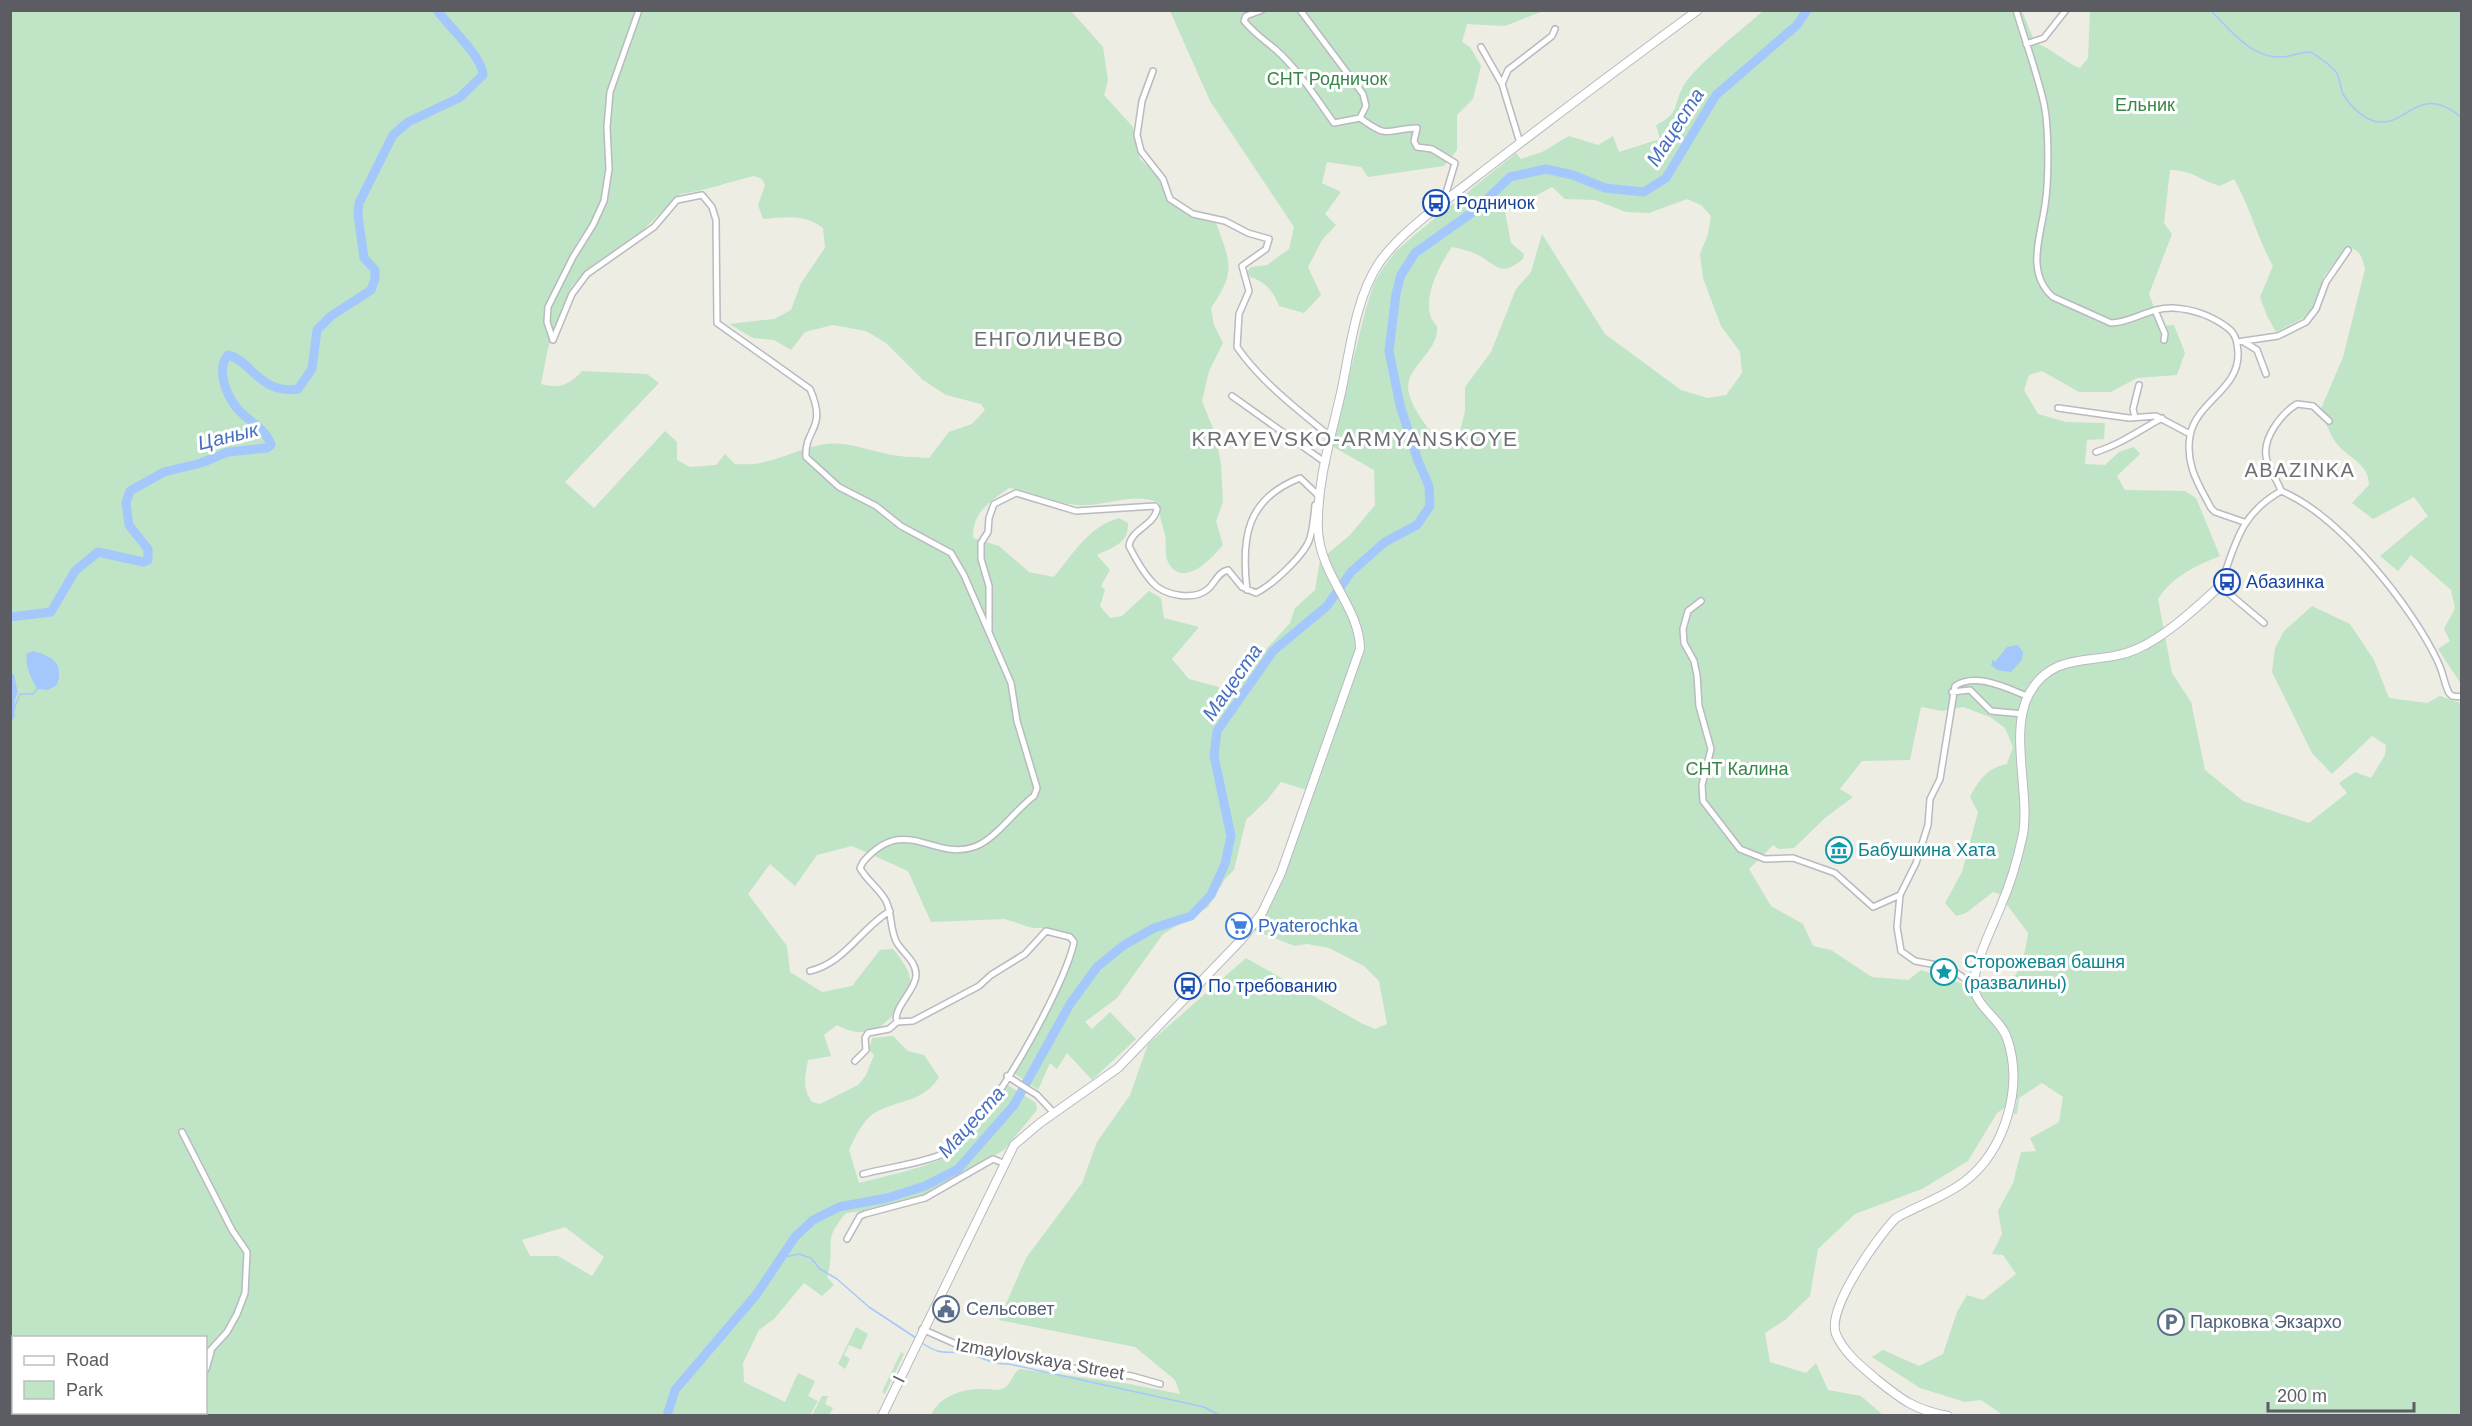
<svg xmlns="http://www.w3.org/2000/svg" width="2472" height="1426" viewBox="0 0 2472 1426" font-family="Helvetica,sans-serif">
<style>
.green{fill:#c0e4c6;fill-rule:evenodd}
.water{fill:#a4c8fc}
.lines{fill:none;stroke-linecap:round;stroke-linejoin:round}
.stream{stroke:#a4c8fc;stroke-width:1.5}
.river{stroke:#a4c8fc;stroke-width:9}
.street-casing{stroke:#b8babf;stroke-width:8}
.secondary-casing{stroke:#b9bac1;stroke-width:10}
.street{stroke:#fff;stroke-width:5}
.secondary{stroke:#fff;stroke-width:8}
.labels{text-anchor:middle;stroke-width:6;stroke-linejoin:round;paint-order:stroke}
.park-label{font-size:18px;fill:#388548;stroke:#fff}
.transit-label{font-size:18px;fill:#164399;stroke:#fff;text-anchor:start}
.culture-label{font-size:18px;fill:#0d838f;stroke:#fff;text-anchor:start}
.shop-label{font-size:18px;fill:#366cbe;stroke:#fff;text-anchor:start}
.service-label{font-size:18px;fill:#4e5e75;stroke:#fff;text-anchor:start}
.street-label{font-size:18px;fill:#5b5d63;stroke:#fff}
.water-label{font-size:20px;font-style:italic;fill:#486fbf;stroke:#fff}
.neighbourhood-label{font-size:20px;letter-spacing:1.5px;fill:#6c6f75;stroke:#fff}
.quarter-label{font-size:21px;letter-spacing:1.5px;fill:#6c6f75;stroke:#fff}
</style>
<rect width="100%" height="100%" fill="#edede3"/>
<!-- green -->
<path class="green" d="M11 11H1071L1103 47 1108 81 1104 95 1133 127 1140 159 1157 175 1168 201 1189 216 1216 223C1231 264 1236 271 1211 308L1214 325 1223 343 1209 371 1202 401 1216 436 1221 464 1223 502 1216 521 1223 545C1212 558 1183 590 1168 562 1164 555 1167 543 1165 535 1162 523 1159 516 1159 503 1137 492 1111 504 1086 505 1059 507 1035 492 1009 488 990 501 972 513 973 538L999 546 1029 572 1054 577C1072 555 1089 526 1119 518L1128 523C1129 544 1113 547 1097 555L1110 570 1101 586 1105 590 1100 606 1110 618 1122 616 1149 591 1161 598 1164 618 1199 627 1172 659 1189 679 1226 689 1243 665 1260 656 1290 623 1295 608 1315 590 1320 560 1350 535 1375 505 1374 470 1332 446 1366 308 1374 283 1383 268 1395 252 1418 232 1516 153 1521 159 1542 152 1569 136 1598 145 1613 136 1619 152 1660 139 1656 125C1680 114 1673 104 1684 85 1693 68 1746 26 1763 11H2022L2035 43C2052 48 2064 62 2080 68L2088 58 2090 11H2461V684L2438 649 2450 641 2444 629 2455 608 2451 590 2411 555 2398 571 2380 556 2428 516 2414 497 2373 519 2352 503 2369 485C2369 464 2350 459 2338 445 2330 436 2326 422 2320 411L2343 357 2365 269C2362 257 2360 249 2347 247L2324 276 2311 314 2276 332 2267 316 2260 297 2273 266C2257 238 2250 206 2234 179L2220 186C2199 180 2193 170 2170 170L2164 223 2172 234 2149 294 2161 326 2174 325 2185 353 2177 375 2137 378 2111 392H2079L2042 371 2029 375 2024 390 2038 414 2066 422 2105 423 2104 439 2087 440 2085 464 2105 465 2119 452 2134 447 2140 454 2117 476 2125 490 2185 491 2196 498 2220 556C2195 566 2172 577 2158 599L2172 673 2191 702 2205 770 2243 801 2309 823 2347 793 2339 783 2355 772 2371 778 2385 755 2386 745 2372 736 2332 774 2312 753 2272 672 2275 648 2284 631 2312 606 2350 624 2374 660 2389 698 2427 703 2440 696 2461 703V1415H2003L1981 1400 1965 1402 1920 1388 1872 1357 1883 1350 1919 1366 1943 1354 1957 1312 1967 1295 1983 1300 2016 1274 2003 1255 1992 1254 2002 1234 1998 1211 2013 1183 2021 1152 2036 1151 2030 1138 2059 1122 2063 1097 2042 1083 2019 1098 2017 1114H2014L2017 1099 1997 1113 1968 1161 1922 1189 1855 1214 1818 1249 1810 1296 1785 1320 1765 1333 1770 1362 1806 1373 1816 1363 1828 1390 1861 1396 1883 1415H931C941 1394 965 1388 988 1389 992 1389 998 1391 1002 1389 1012 1386 1011 1374 1020 1369L1124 1383 1180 1394 1175 1380 1135 1347 999 1320 1026 1258 1082 1183 1097 1142 1130 1095 1148 1044 1246 958 1361 1023 1375 1029 1387 1024 1379 981 1364 966 1329 948 1307 944 1295 946 1253 930 1273 896 1310 791 1281 782 1267 800 1246 820 1234 870 1225 879 1208 907 1163 934 1117 998 1085 1022 1092 1029 1110 1012 1136 1039 1092 1080 1067 1053 1057 1069 1050 1063 1038 1090 1014 1073 1065 979 1076 944 1069 935 1049 928H1032L1005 919 931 922 908 871 852 846 817 855 795 886 770 864 748 894 787 946 790 972 822 992 852 986 880 950 893 949C899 957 908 967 910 978 912 987 906 996 901 1004 886 1028 864 1041 837 1025L824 1035 831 1056 808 1060C805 1076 802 1088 812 1102L820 1104 858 1085 866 1075 874 1055 869 1050 872 1038 893 1036 908 1051 924 1055 939 1077C924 1102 898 1100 876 1112 863 1119 855 1138 849 1150L859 1183C886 1176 915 1170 940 1160 970 1146 991 1112 1006 1084L1036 1103 1037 1110 1004 1150 930 1193 873 1210 846 1213C820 1243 837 1245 827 1277L834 1285 822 1296 804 1283 774 1319 759 1330 743 1363 744 1382 785 1402 798 1373 815 1381 808 1396 818 1401 810 1415H11ZM754 176 762 179 765 185 758 205 763 219C786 217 805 214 823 228L825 248 801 283 791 310 774 319 729 324 753 338 774 340 791 350 805 332 833 325 866 331 886 343 923 380 946 395 981 404 985 410 972 424 949 432 929 458C914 457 897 457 883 453 861 448 842 440 820 445 789 451 770 467 735 464L725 454 716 465 690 467 677 460V442L665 431 594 508 565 482 659 383 647 374 582 371C570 385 559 389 541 384L548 348 572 286 588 269 639 234 680 194C702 192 731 181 754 176ZM1552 187 1565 199 1595 200 1626 212 1649 213 1687 199 1701 205 1711 216 1708 234 1700 254 1703 278 1721 326 1740 352 1742 373 1726 395 1708 398 1681 390 1605 334 1542 234 1531 272 1516 289 1491 352 1465 387V411L1457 445 1444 446 1438 443C1428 426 1414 413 1409 394 1402 367 1440 353 1437 326 1417 307 1439 265 1452 247 1461 249 1472 251 1480 256 1500 268 1501 276 1523 259L1524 254 1511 243 1505 212ZM43 654C57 663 64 668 57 685H35L26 657ZM1921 707 1942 711 1963 707 1990 717 2005 728 2013 747 2007 764C1987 768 1979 780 1970 797L1978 812 1962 872 1945 903 1956 916 1966 913 1993 892 1999 894 2028 933C2018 1015 1977 987 1921 970L1908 980 1872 977 1831 950 1813 946 1803 924 1771 906 1749 869 1773 845 1779 849 1794 848 1825 818 1853 797 1840 789 1862 761 1910 760ZM565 1227 604 1257 592 1276 558 1256H530L522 1240ZM14 1338H206V1412H14Z
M1170 11H1543L1505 26 1467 24 1462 42 1470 47 1481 66 1473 99 1457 115V150L1444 166 1368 177 1361 167 1327 162 1322 183 1341 192 1325 214 1336 225 1322 240 1308 267 1321 295 1304 313 1279 306C1274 292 1265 281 1250 277L1247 272 1251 267 1267 265 1289 249 1294 227 1210 101Z
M856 1327 868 1334 861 1350 849 1345 844 1355 850 1359 845 1369 838 1364Z
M901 1352 904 1354 885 1394 882 1392Z
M822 1396H828L825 1404 833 1408 829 1415H812Z"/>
<!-- water -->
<path class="water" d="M2018 645 2023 652 2022 660 2011 672 1997 670 1991 665 1993 659 1995 662 2007 647Z
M34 651C53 657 65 664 57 685L48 690 37 689C31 678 24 665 27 653Z"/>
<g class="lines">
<!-- stream -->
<path class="stream" d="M2210 10C2231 30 2251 59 2283 57 2292 56 2301 52 2311 52 2319 58 2329 63 2336 72 2340 78 2340 87 2343 94 2350 105 2361 117 2374 121 2407 130 2417 80 2462 118
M12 714 20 694H33L37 689
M771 1271 785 1257 799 1254 811 1258 820 1269 837 1279 869 1307 916 1338
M922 1343C944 1358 947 1349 968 1354 983 1357 992 1365 1009 1364L1204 1407 1221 1416"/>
<!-- river -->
<path class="river" d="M10 617 51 612 75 571 98 552 143 562 148 560V549L129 525 126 503 130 491 164 472 201 463 228 452 267 448 271 445C266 428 246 420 236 407 226 394 216 369 228 355 251 360 260 395 298 389L312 369 317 330 331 316 371 290 375 279V270L364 258 358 215 359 203 393 135 408 122 459 98 483 75C482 56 450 28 437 10
M10 677 13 692 10 700
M10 701V716
M667 1416 675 1390 756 1295 795 1237 813 1220 839 1207 887 1198 925 1186 958 1169 1014 1105 1070 1004 1097 967 1124 945 1154 928 1191 916 1211 895 1225 864 1231 836 1214 756 1217 731 1273 651 1327 606 1351 572 1385 542 1417 525 1430 506 1429 486 1418 461 1400 405 1389 351 1396 294 1401 275 1415 253 1477 209 1510 177 1546 169 1573 175 1605 188 1644 192 1666 178 1716 95 1797 25 1807 10"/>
<defs>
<path id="street" d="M1262 10 1246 16 1244 21C1255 34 1263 39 1275 49 1298 69 1316 98 1334 123L1360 118C1390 140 1385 129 1417 128L1414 141 1417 147 1432 149 1455 163 1444 200
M1300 10 1363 94 1366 106 1360 118
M2016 10C2025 41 2037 72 2044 104 2049 128 2049 180 2045 205 2041 235 2025 273 2053 297L2111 323C2131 323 2150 307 2173 308 2193 309 2212 316 2228 328 2236 334 2237 342 2238 352 2240 390 2196 401 2190 436 2185 465 2199 485 2211 508L2215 512 2244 522
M2026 44 2044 38 2066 10
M1481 47 1502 84 1520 143
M1153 71 1142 101 1137 135 1141 151 1163 179 1170 199 1193 214 1225 221 1248 233 1269 239 1266 249 1242 266 1249 291 1239 314 1237 347C1261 382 1298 410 1331 437
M1502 84 1508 70 1552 36 1555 29
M2155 310 2165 334 2164 340
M553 340 572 294 587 274 654 227 677 200 702 195 712 207 716 220 717 323 810 389C828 430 804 428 806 457L839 487 876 506 901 526 951 553 964 575 1011 683 1017 721 1037 788 1034 796C1015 810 995 840 974 847 932 861 905 813 863 862L860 868C867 881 879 888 886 901 892 913 890 928 896 941 902 953 917 961 916 976 915 991 892 1009 897 1022
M553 340 547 322 548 307 573 257 593 225 604 201 609 169 607 127 610 92 639 10
M2237 342 2278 336 2306 322 2316 309 2326 282 2348 250
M2244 342 2257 350 2266 374
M1232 396 1326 463
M2058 408 2129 418 2156 416 2190 434
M2135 417 2133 409 2139 385
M2329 421 2313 406 2297 404C2282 413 2263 437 2266 456 2267 468 2278 480 2281 491 2339 515 2412 606 2438 662 2443 672 2444 683 2449 693L2452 696 2462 697
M2096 452C2121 444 2140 430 2162 418
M1247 590C1241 538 1246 499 1300 478L1320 497
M1701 601 1688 611 1683 629 1684 643 1694 661 1697 675 1699 706 1711 749 1702 785 1703 801 1740 849 1765 859 1793 858 1835 873 1873 907 1900 895 1916 863 1928 825 1930 799 1940 779 1955 686C1976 672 2006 688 2027 696
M2264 623 2220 586C2236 544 2239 515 2281 491
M989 631V586L981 559V543L988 532 989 518 994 504 1016 493 1076 511 1155 506 1157 509C1154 526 1131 529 1129 546 1135 558 1143 572 1152 582 1164 596 1194 601 1208 589 1215 583 1218 572 1228 570L1242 587 1256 593C1272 585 1305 555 1310 538 1313 528 1314 516 1315 505
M1952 692 1970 690 1991 711 2023 714
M1900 895 1897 927 1901 951 1915 961 1948 967 1974 985
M810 971C845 963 861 928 890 911
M855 1061 866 1050 865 1038 868 1033 889 1029 897 1022 913 1021 979 986 991 975 1025 954 1046 931 1070 937 1074 942C1065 987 986 1129 947 1152 929 1162 886 1168 863 1174
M1007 1076 1037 1095 1054 1113
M182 1132 232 1230 247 1252 245 1293 237 1314 227 1332 206 1355
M847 1239 860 1216 865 1214 925 1198 993 1159 1003 1163
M922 1329 958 1345 1088 1371 1132 1376 1160 1384
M206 1369 211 1352
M118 1416 120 1412
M195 1416V1412"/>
<path id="secondary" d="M882 1416 1014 1145 1040 1123 1118 1068 1241 940 1262 913 1281 873 1360 649C1360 608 1321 577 1318 531 1316 485 1331 437 1341 393 1350 351 1355 299 1379 263 1402 230 1446 201 1477 176 1550 120 1623 65 1698 10
M1948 1416C1915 1410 1902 1400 1876 1379 1861 1366 1844 1353 1836 1334 1826 1309 1878 1236 1896 1218 1917 1206 1944 1197 1964 1182 2005 1151 2024 1087 2007 1038 2001 1019 1974 1006 1974 985 1974 963 1992 928 2000 908 2010 885 2018 858 2023 834 2030 793 2009 731 2029 694 2054 648 2098 667 2137 649 2165 637 2197 607 2220 586"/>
</defs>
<!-- street casing -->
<use href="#street" class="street-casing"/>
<!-- secondary casing -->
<use href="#secondary" class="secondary-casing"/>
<!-- street -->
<use href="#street" class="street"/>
<!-- secondary -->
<use href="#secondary" class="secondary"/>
</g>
<!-- icons -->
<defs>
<symbol id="bus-ring" viewBox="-11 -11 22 22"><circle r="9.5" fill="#fff" stroke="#1a4fb4" stroke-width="1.5"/><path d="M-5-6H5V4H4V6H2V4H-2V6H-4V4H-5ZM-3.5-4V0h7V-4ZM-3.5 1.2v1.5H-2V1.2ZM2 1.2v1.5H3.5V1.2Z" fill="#1a4fb4"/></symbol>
<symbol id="museum-ring" viewBox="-11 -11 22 22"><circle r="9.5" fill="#fff" stroke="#0f9aa8" stroke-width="1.5"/><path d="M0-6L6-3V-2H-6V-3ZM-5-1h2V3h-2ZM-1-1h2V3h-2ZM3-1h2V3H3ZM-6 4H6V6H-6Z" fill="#0f9aa8"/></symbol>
<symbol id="supermarket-ring" viewBox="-11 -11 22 22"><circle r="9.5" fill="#fff" stroke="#3f7fe0" stroke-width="1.5"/><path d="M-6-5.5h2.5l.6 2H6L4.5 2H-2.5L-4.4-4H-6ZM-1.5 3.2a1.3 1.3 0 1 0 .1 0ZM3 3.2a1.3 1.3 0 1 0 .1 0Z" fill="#3f7fe0"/></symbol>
<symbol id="sight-ring" viewBox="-11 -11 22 22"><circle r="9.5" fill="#fff" stroke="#0f9aa8" stroke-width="1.5"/><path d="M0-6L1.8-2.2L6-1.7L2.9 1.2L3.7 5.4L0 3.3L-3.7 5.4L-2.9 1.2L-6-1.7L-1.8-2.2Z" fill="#0f9aa8"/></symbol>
<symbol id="civic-ring" viewBox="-11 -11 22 22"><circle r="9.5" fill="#fff" stroke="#5c6f8a" stroke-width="1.5"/><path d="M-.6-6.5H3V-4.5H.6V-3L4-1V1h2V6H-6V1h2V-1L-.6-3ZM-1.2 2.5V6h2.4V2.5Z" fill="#5c6f8a"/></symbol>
<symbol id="parking-ring" viewBox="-11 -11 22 22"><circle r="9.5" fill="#fff" stroke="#5c6f8a" stroke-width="1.5"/><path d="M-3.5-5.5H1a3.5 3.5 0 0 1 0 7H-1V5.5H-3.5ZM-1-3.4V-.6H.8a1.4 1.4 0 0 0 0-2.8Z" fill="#5c6f8a"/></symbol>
</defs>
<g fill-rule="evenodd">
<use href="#bus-ring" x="1421" y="188" width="30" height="30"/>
<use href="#bus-ring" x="2212" y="567" width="30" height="30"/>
<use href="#museum-ring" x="1824" y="835" width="30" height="30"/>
<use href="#supermarket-ring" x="1224" y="911" width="30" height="30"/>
<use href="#sight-ring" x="1929" y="957" width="30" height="30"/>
<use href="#bus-ring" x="1173" y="971" width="30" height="30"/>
<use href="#civic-ring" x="931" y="1294" width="30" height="30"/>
<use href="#parking-ring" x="2156" y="1307" width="30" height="30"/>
</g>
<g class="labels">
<!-- park labels -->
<g class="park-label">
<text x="1327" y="85">СНТ Родничок</text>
<text x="2145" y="111">Ельник</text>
<text x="1737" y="775">СНТ Калина</text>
</g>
<!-- transit labels -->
<g class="transit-label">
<text x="1456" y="209">Родничок</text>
<text x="2246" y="588">Абазинка</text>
<text x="1208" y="992">По требованию</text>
</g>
<!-- culture labels -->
<g class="culture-label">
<text x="1858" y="856">Бабушкина Хата</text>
<text x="1964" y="968">Сторожевая башня<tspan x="1964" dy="21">(развалины)</tspan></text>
</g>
<!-- shop labels -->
<g class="shop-label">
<text x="1258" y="932">Pyaterochka</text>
</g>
<!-- service labels -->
<g class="service-label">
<text x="966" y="1315">Сельсовет</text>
<text x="2190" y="1328">Парковка Экзархо</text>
</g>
<!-- street labels -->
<g class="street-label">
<text transform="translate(1040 1359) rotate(10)" y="6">Izmaylovskaya Street</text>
<text transform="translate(899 1379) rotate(-64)" y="6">I</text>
</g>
<!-- water labels -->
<g class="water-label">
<text transform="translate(1675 127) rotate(-57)" y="7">Мацеста</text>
<text transform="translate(228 436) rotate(-14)" y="7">Цанык</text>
<text transform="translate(1232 682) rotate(-55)" y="7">Мацеста</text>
<text transform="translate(971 1122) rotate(-48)" y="7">Мацеста</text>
</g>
<!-- neighbourhood labels -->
<g class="neighbourhood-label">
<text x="1049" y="346">ЕНГОЛИЧЕВО</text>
<text x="2300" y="477">ABAZINKA</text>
</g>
<!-- quarter labels -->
<g class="quarter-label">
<text x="1355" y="446">KRAYEVSKO-ARMYANSKOYE</text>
</g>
</g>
<!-- border -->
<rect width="2472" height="1426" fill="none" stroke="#5b5d63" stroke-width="24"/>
<!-- legend -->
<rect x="12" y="1336" width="195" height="78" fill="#ffffff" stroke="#bdbec1" stroke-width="1.5"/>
<rect x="24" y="1356" width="30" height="9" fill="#ffffff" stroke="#bdbec1" stroke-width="1.5"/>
<text x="66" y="1366" font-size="18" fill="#5b5d63">Road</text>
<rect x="24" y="1381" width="30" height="18" fill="#c0e4c6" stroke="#bdbec1" stroke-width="1.5"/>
<text x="66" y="1396" font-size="18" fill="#5b5d63">Park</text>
<!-- scale -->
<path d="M2268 1402v9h146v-9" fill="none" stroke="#5b5d63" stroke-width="3"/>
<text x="2277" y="1402" font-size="18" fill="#5b5d63" stroke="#ffffff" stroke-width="4.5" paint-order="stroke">200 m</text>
</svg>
